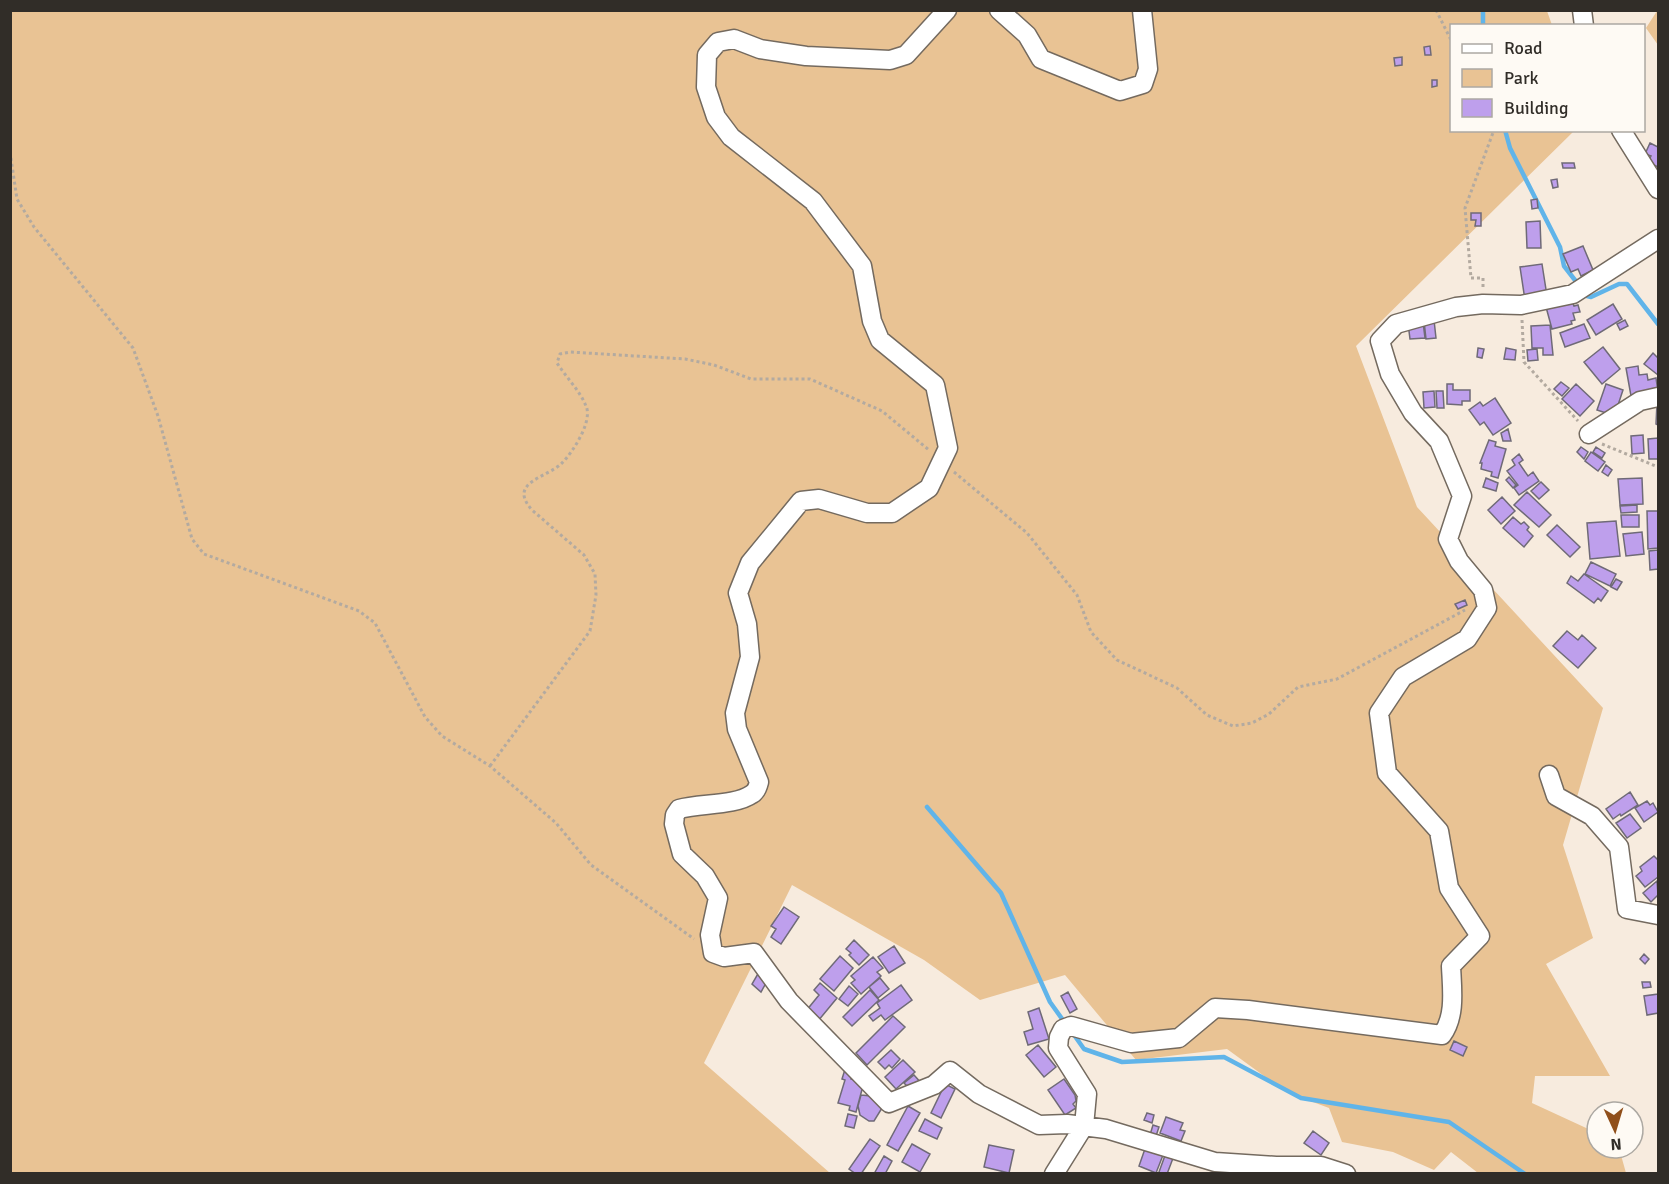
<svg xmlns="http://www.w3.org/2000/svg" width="1669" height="1184" viewBox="0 0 1669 1184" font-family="Signika,sans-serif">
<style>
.green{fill:#e9c394}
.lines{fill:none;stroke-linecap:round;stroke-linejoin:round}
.stream{stroke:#60b4e9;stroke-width:4.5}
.building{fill:#be9fec;stroke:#6f6a77;stroke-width:1.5}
.street-casing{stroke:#746a5f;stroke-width:21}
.path{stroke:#b3aaa0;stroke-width:3;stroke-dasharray:3 3;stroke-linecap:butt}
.street{stroke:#fff;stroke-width:18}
</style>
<rect width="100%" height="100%" fill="#f7ebde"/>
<!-- green -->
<path class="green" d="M10 11H1547L1552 25 1452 26V130L1574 131 1356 346 1417 507 1603 708 1563 845 1593 938 1546 964 1610 1076H1535L1532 1103 1597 1133V1148H1619L1626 1173H1478L1451 1152 1434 1170 1393 1152 1342 1142 1329 1108 1286 1092 1227 1049 1136 1060 1065 975 980 1000 924 960 792 885 704 1063 830 1173H11Z
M1657 11H1658V45L1646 28Z"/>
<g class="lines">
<!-- stream -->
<path class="stream" d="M1483 26V10
M1505 130 1510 148 1560 247 1564 266 1578 284
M1583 291 1587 296 1591 297 1619 284H1627L1658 324
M927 807 1001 893 1050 1002 1065 1023
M1072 1032 1084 1049 1122 1062 1224 1057 1301 1098 1449 1122 1525 1174"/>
</g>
<!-- building -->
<path class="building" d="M1430 46 1431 55H1425L1424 47Z
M1402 57V65L1395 66 1394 58Z
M1432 80H1437V86L1432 87Z
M1650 143 1658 147V167L1648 162 1651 156 1645 154Z
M1562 163H1574L1575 168H1563Z
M1557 179 1558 187 1553 188 1551 180Z
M1537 199 1538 208 1532 209 1531 200Z
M1471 213H1481V226H1475L1476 220H1471Z
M1540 221 1541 248H1527L1526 222Z
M1583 246 1593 270 1581 276 1578 269 1571 272 1563 254Z
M1542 264 1547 296 1525 300 1520 267Z
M1572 301 1574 306 1578 305 1580 312 1573 313 1575 320 1571 321 1572 324 1552 329 1546 307Z
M1613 304 1622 319 1596 335 1587 320Z
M1434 320 1436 338 1426 339 1424 321Z
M1625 320 1628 326 1620 330 1617 324Z
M1423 322 1425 338 1410 339 1408 323Z
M1584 324 1590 338 1565 347 1560 333Z
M1550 325 1553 355H1543V348H1532L1531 326Z
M1603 347 1620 369 1602 384 1584 362Z
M1478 348 1484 349 1482 358 1477 357Z
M1506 348 1516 350 1515 360 1504 359Z
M1537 349 1538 360 1528 361 1527 350Z
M1653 353 1658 358V375L1644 364Z
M1638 366 1639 375 1647 374 1648 380 1656 378 1658 392 1631 396 1626 368Z
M1561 382 1569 388 1562 396 1554 389Z
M1447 384H1453V390H1470V401H1462V405L1447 404Z
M1576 384 1594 401 1580 416 1562 399Z
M1606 384 1623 390 1616 411 1612 415 1597 410Z
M1434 391 1435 407 1424 408 1423 392Z
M1436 391H1443L1444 408H1437Z
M1495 398 1511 423 1493 435 1484 422 1480 425 1469 410 1480 402 1483 406Z
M1657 403 1658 404V425L1656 424Z
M1508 429 1511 441H1503L1501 433Z
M1643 435 1644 453 1632 454 1631 436Z
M1658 438V459H1649L1648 439Z
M1489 440 1496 442 1495 446 1506 449 1498 478 1491 476 1492 472 1481 469 1482 463H1480Z
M1581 447 1588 452 1584 459 1577 452Z
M1596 447 1605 453 1602 458 1593 452Z
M1591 452 1605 462 1598 471 1585 461Z
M1519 454 1523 460 1519 463 1528 476 1533 472 1539 481 1519 495 1514 488 1518 485 1507 471 1515 465 1512 460Z
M1606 465 1612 470 1608 476 1602 472Z
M1509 477 1516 485 1513 488 1506 480Z
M1486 478 1498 483 1496 491 1483 487Z
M1642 478 1643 504 1620 505 1618 479Z
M1541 482 1549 490 1539 499 1531 491Z
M1527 492 1551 515 1539 527 1514 505Z
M1502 497 1515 511 1501 524 1488 510Z
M1637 505V512L1621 513 1620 506Z
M1647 511H1658V548L1648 549Z
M1621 515H1639V527H1622Z
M1513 517 1521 524 1524 522 1529 527 1527 530 1533 536 1524 547 1503 528Z
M1616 521 1620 556 1590 559 1587 523Z
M1557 525 1580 547 1570 557 1547 535Z
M1642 532 1644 554 1626 556 1623 534Z
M1658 550V569L1650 570 1649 551Z
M1591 562 1616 574 1610 586 1585 574Z
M1584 574 1608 591 1601 601 1598 598 1594 603 1567 583 1571 576 1578 581Z
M1616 579 1622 582 1617 590 1611 587Z
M1465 600 1467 605 1458 609 1455 604Z
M1567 631 1578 640 1582 635 1596 648 1578 668 1553 646Z
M1630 792 1638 805 1621 816 1620 814 1613 819 1606 809Z
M1647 801 1650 805 1653 803 1658 812 1644 822 1635 808Z
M1630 814 1641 828 1627 838 1616 823Z
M1654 856 1657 859 1658 858V877L1645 887 1636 876 1642 871 1640 867Z
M1657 881 1658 895 1651 902 1643 893Z
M784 907 799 917 781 944 771 937 776 929 771 926Z
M854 940 869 955 859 965 849 955 851 953 846 949Z
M894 946 905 963 889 973 878 957Z
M1644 954 1649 959 1645 964 1640 959Z
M840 956 853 968 834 991 820 979Z
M873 957 883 968 877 972 881 976 861 994 851 983 855 980 851 976Z
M759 972 766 983 761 992 752 984Z
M880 978 889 989 878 998 869 987Z
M1642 982H1650L1651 987 1643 988Z
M820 983 837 998 818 1021 806 1011 819 995 814 990Z
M901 985 912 1000 885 1020 881 1015 873 1021 869 1016 880 1008 877 1003Z
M849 986 858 994 848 1006 839 999Z
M870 990 879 1000 852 1026 843 1017Z
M1658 990V1013L1647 1015 1644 996 1658 994Z
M1068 992 1077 1009 1070 1013 1061 996Z
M1039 1008 1049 1039 1028 1045 1024 1032 1033 1029 1028 1012Z
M893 1016 905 1027 867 1065 856 1053Z
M1454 1041 1467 1047 1463 1056 1450 1050Z
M1038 1045 1056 1067 1044 1077 1026 1055Z
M891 1050 900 1059 892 1068 889 1065 885 1069 878 1062Z
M903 1060 915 1072 896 1089 885 1077Z
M846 1066 853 1072 851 1079 864 1082 856 1112 849 1110 850 1106 838 1103 845 1080 842 1079Z
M914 1075 922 1084 909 1088 904 1083Z
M1064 1079 1075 1095 1076 1101 1073 1104 1076 1108 1065 1115 1048 1090Z
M945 1084 955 1089 941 1118 931 1113Z
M861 1095 871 1096 882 1108 874 1121H869L860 1115 858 1106Z
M908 1106 920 1113 898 1151 887 1145Z
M1147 1113 1154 1115 1152 1123 1144 1120Z
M848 1114 857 1116 854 1128 845 1126Z
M1166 1117 1183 1123 1180 1130 1185 1131 1181 1141 1160 1133Z
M925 1119 942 1128 937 1139 919 1131Z
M1153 1125 1159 1127 1156 1136 1150 1135Z
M1313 1131 1329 1143 1321 1155 1304 1143Z
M870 1139 880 1146 861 1174H856L849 1169Z
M1147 1143 1165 1150 1156 1173 1139 1166Z
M912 1144 930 1154 920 1172 902 1162Z
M989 1145 1014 1150 1009 1173 984 1167Z
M1167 1150 1175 1153 1167 1174H1164L1159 1172Z
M884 1156 892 1161 885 1174H874Z"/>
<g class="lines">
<defs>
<path id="street" d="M947 10 906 55 890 60 806 56 760 49 734 39 718 42 707 55 706 87 716 117 731 137 813 201 862 266 872 321 880 340 935 385 948 448 929 488 892 513H867L819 499 801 501 750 563 738 593 747 624 750 657 735 713 737 729 759 782C758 786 756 792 752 794 735 806 700 803 679 809L675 815 674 824 682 854 705 876 718 898 710 935 713 953 724 957 754 953 789 1001 889 1103 934 1085 950 1071 979 1094 1039 1125 1067 1124 1106 1129 1215 1162 1276 1166H1321L1346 1174
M999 10 1027 35 1041 59 1120 91 1143 84 1148 69 1142 10
M1582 10 1584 26
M1621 130 1658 189
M1589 434 1640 401 1658 397
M1549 775 1556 796 1592 816 1619 847 1627 909 1658 915
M1054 1174 1084 1126 1087 1094 1058 1048 1059 1037 1063 1029 1071 1026 1131 1043 1179 1038 1215 1008 1248 1010 1442 1035C1456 1016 1452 989 1451 966L1480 936 1449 888 1439 831 1387 773 1379 713 1403 677 1467 639 1487 608 1483 590 1459 561 1448 539 1462 496 1439 441 1413 413 1390 374 1380 341 1396 324 1456 307 1483 304 1521 305 1573 294 1658 239"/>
</defs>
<!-- street casing -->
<use href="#street" class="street-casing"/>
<!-- path -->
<path class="path" d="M1436 10 1452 42
M10 152 17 199 34 227 133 348 158 416 192 539 204 554 359 611 375 623 425 717 442 736 490 766 556 823 591 865 694 939
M1483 287V278H1471L1465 208 1494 130
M1522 320 1524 362 1578 421
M1602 444 1658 467
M954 472 1027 533 1077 595 1091 632 1117 660 1177 688 1207 715 1233 726 1252 723 1269 714 1298 687 1337 679 1465 610
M490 766 590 631 596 595 595 574 584 555 532 510C507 482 547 478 562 463 573 452 593 421 586 406 580 391 566 377 557 363L560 354 570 352 685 359 714 365 751 379H810L882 411 929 450"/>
<!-- street -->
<use href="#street" class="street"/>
</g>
<!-- border -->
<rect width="1669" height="1184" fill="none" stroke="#312d28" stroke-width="24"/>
<!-- legend -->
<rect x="1450" y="24" width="195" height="108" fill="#fefaf4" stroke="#aca8a2" stroke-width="1.5"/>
<rect x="1462" y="44" width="30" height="9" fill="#ffffff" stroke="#aca8a2" stroke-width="1.5"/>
<text x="1504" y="54" font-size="18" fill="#312d28">Road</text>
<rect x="1462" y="69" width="30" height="18" fill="#e9c394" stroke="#aca8a2" stroke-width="1.5"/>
<text x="1504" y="84" font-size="18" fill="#312d28">Park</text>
<rect x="1462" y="99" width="30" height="18" fill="#be9fec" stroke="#aca8a2" stroke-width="1.5"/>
<text x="1504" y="114" font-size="18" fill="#312d28">Building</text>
<!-- north arrow -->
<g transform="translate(1615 1130) rotate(176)"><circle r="28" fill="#fefaf4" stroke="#aca8a2" stroke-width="1.5"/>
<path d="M0-4.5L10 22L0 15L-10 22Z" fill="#904f1a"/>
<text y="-9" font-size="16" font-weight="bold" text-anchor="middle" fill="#312d28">N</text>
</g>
</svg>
